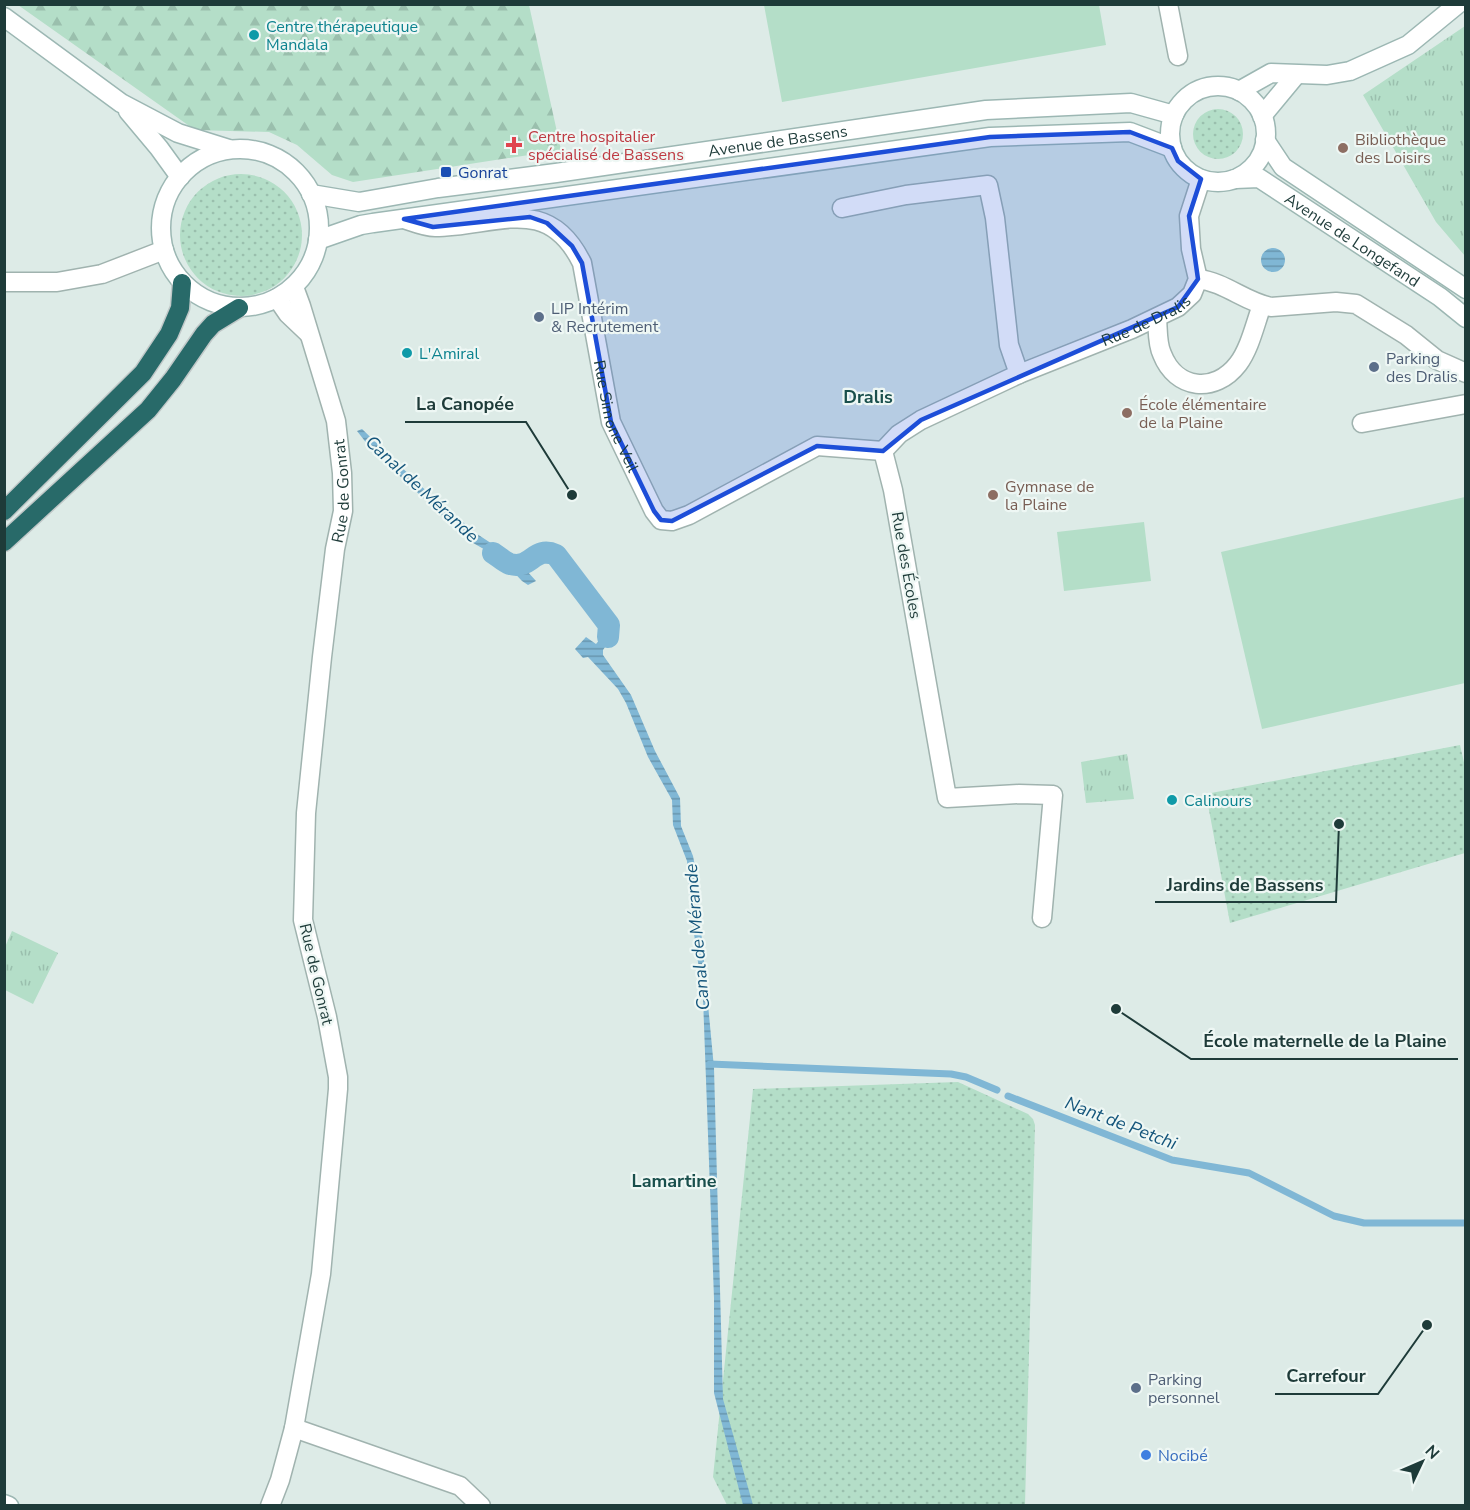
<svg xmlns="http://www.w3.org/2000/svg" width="1470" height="1510" viewBox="0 0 1470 1510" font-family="'Nunito Sans',sans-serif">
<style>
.grass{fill:url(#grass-dots)}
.forest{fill:url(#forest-firs)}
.park{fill:url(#park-tufts)}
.pitch{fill:#b4dec8}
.water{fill:url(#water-rules)}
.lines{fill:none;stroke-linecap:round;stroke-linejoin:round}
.stream{stroke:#80b7d5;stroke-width:7}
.canal{stroke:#80b7d5;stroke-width:22}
.street-casing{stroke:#a0b3af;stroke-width:21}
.secondary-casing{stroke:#9cb7b3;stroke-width:21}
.highway-casing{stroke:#c0c8c8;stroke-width:21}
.street{stroke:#fff;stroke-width:18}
.secondary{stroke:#fff;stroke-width:18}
.highway{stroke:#286a69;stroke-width:18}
.marked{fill:#1d4ed8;fill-opacity:0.2;stroke:#1d4ed8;stroke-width:4.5;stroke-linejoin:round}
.culture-dot{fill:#0f9aa8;stroke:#eef7f4;stroke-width:2}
.health-dot{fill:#e0444e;stroke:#eef7f4;stroke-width:2}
.education-dot{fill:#8d6e63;stroke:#eef7f4;stroke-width:2}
.transit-dot{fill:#1a4fb4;stroke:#eef7f4;stroke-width:2}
.service-dot{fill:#5c6f8a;stroke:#eef7f4;stroke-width:2}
.shop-dot{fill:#3f7fe0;stroke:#eef7f4;stroke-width:2}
.labels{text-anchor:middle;stroke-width:4.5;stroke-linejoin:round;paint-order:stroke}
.culture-label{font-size:16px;fill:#0d838f;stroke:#eef7f4;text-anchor:start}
.health-label{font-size:16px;fill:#be3a42;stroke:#eef7f4;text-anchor:start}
.education-label{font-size:16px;fill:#785e54;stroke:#eef7f4;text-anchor:start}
.street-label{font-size:16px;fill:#1e3b39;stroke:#eef7f4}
.transit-label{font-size:16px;fill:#164399;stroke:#eef7f4;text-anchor:start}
.service-label{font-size:16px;fill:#4e5e75;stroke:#eef7f4;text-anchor:start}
.shop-label{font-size:16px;fill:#366cbe;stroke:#eef7f4;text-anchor:start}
.neighbourhood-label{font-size:18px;font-weight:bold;fill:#194f4c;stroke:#eef7f4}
.water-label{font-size:18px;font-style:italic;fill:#14557b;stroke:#eef7f4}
.leader{fill:none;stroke:#1e3b39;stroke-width:2}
.callout-dot{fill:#1e3b39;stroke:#eef7f4;stroke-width:2}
.callout-label{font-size:18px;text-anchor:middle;font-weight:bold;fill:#1e3b39;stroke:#eef7f4;stroke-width:4.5;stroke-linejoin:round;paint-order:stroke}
</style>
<defs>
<pattern id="grass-dots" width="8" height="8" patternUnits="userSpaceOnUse" patternTransform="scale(1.5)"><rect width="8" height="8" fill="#b4dec8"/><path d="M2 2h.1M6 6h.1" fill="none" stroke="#9abfad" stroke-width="1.8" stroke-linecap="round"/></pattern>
<pattern id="forest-firs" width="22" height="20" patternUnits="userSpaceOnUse" patternTransform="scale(1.5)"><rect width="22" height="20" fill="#b4dec8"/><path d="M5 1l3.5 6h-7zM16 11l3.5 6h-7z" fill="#9abfad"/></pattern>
<pattern id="park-tufts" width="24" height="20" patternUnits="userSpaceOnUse" patternTransform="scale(1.5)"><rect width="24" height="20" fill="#b4dec8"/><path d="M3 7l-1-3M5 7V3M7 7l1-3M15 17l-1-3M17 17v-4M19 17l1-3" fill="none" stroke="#9abfad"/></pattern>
<pattern id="water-rules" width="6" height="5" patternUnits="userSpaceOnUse" patternTransform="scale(1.5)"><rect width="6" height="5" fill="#80b7d5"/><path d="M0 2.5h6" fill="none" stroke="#6896ae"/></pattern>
</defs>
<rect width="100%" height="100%" fill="#ddebe7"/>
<!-- grass -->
<path class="grass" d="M1193 134a25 25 0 1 1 50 0a25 25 0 1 1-50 0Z
M180 235a61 61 0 1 1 122 0a61 61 0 1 1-122 0Z
M1460 745 1466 771 1465 853 1230 923 1206 794Z
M958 1082 1028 1114 1033 1119 1035 1125 1025 1505H727L713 1477 753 1089Z"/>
<!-- forest -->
<path class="forest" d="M18 5H529L561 150 353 182 332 175 297 145 269 132 195 130Z"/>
<!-- park -->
<path class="park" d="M1465 26V256L1436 222 1363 95Z
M1127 754 1134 799 1086 803 1081 762Z
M12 931 58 953 33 1004 5 990V947Z"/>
<!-- pitch -->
<path class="pitch" d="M764 5H1099L1106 45 782 102Z
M1465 497V683L1262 729 1221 552Z
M1144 522 1151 581 1064 591 1057 532Z"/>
<!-- water -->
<path class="water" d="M1261 260a12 12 0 1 1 24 0a12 12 0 1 1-24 0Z
M362 429 422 487 477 534 517 560 536 581 528 585 522 581 501 559 468 540 371 449 357 431Z
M595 607 600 610 612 624 613 636 603 650V655L631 695 655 751 680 798 681 826 693 856 695 866 714 1068 723 1399 753 1505H743L714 1393V1298L703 998 691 912 687 861 673 825 672 800 648 757 626 703 618 689 588 657 583 658 575 649 586 637 596 644 607 631V627L592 609Z"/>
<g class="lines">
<!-- stream -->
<path class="stream" d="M710 1064 951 1074 966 1077 997 1090
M1008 1096 1172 1160 1249 1173 1334 1216 1364 1223H1466"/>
<!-- canal -->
<path class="canal" d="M493 553C498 556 504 562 510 564 531 570 534 545 556 555L609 625 608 637"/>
<defs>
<g id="street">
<path d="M1168 4 1178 56"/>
<path d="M842 208 906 195 988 185 995 218 1009 345 1019 374"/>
<path id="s1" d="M404 219C413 222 425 227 435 227 495 227 547 192 582 263L611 422 654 511 661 520 672 521 689 515 817 446 883 451"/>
<path d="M1198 279C1225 282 1245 302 1271 307L1336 302 1356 304 1406 335 1437 360 1466 373"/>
<path d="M4 282H57L102 274 164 250"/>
<path d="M277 298 288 314 308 333"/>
<path d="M1157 318C1158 329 1157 344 1162 354 1176 390 1215 394 1238 364 1250 348 1255 324 1262 305"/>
<path d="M1362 423 1466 404"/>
<path id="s2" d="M1042 918 1053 795 1019 794 947 798 893 490 883 451 899 434 921 420 1019 374 1132 329 1178 307 1192 294 1198 279 1191 249 1189 216 1201 179"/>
<path d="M294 1428 460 1486 481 1506"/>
<path id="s3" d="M270 1506 280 1480 294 1428 321 1274 338 1089V1077L327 1017 303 920 306 813 322 657 335 549 343 511 342 473 336 421 301 306 294 287"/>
</g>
<g id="secondary">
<path d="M4 17 121 103 178 133 229 149"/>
<circle cx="1218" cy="134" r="48"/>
<path d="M1239 91 1271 73 1327 75 1350 71 1408 45 1458 4"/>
<path d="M128 111 159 148 180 177"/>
<path d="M1262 116 1296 75"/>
<path d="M1265 140 1283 167 1466 289"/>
<circle cx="240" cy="228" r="79"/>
<path id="s4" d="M1235 179 1259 178 1440 297 1466 318"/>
<path id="s5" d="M311 194 359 202 438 188 556 173 986 110 1131 103 1174 115"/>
<path d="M318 240 361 225 373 223 990 137 1130 132 1172 148"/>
<path d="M4 1504 9 1506"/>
</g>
<path id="highway" d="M4 511 143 373 169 334 180 308 182 283
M4 542 148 410 173 379 204 334 213 324 239 308"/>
</defs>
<!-- street casing -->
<use href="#street" class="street-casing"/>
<!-- secondary casing -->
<use href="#secondary" class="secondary-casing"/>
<!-- highway casing -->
<use href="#highway" class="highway-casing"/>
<!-- street -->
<use href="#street" class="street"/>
<!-- secondary -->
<use href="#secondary" class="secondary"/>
<!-- highway -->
<use href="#highway" class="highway"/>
</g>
<!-- marked area -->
<path class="marked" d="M1130 132 1172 148 1178 161 1201 179 1189 216 1198 279 1178 307 921 420 883 451 817 446 672 521 661 520 654 511 611 422 582 263 572 246 547 223 530 217 433 227 404 219 990 137Z"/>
<!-- markers -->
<g class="culture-dot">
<circle cx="254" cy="35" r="6"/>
<circle cx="407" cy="353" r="6"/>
<circle cx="1172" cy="800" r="6"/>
</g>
<path class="health-dot" d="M511 136h6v6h6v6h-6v6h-6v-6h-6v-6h6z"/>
<g class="education-dot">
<circle cx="1343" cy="148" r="6"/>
<circle cx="1127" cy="413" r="6"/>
<circle cx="993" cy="495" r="6"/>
</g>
<rect class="transit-dot" x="440" y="166" width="12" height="12" rx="3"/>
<g class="service-dot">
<circle cx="539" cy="317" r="6"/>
<circle cx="1374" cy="367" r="6"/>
<circle cx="1136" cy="1388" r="6"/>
</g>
<circle class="shop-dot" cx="1146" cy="1455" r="6"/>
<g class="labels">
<!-- culture labels -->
<g class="culture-label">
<text x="266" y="32">Centre thérapeutique<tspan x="266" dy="18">Mandala</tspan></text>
<text x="419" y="359">L'Amiral</text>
<text x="1184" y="806">Calinours</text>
</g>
<!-- health labels -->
<g class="health-label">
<text x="528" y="142">Centre hospitalier<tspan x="528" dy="18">spécialisé de Bassens</tspan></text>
</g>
<!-- education labels -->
<g class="education-label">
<text x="1355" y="145">Bibliothèque<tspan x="1355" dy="18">des Loisirs</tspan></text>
<text x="1139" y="410">École élémentaire<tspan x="1139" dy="18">de la Plaine</tspan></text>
<text x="1005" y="492">Gymnase de<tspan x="1005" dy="18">la Plaine</tspan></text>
</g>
<!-- street labels -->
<g class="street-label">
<text dy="6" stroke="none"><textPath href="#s5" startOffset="472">Avenue de Bassens</textPath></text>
<text dy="6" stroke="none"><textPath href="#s4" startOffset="136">Avenue de Longefand</textPath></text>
<text dy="6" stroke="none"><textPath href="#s2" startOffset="878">Rue de Dralis</textPath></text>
<text dy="6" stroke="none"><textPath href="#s1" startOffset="356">Rue Simone Veil</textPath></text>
<text dy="6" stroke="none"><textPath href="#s3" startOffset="1028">Rue de Gonrat</textPath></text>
<text transform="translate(907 565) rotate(80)" y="6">Rue des Écoles</text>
<text transform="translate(317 974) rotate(77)" y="6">Rue de Gonrat</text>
</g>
<!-- transit labels -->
<g class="transit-label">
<text x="458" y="178">Gonrat</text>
</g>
<!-- service labels -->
<g class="service-label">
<text x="551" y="314">LIP Intérim<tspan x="551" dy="18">&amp; Recrutement</tspan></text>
<text x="1386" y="364">Parking<tspan x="1386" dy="18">des Dralis</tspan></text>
<text x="1148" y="1385">Parking<tspan x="1148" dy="18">personnel</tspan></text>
</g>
<!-- shop labels -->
<g class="shop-label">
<text x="1158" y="1461">Nocibé</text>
</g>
<!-- neighbourhood labels -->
<g class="neighbourhood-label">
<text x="868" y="403">Dralis</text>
<text x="674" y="1187">Lamartine</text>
</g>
<!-- water labels -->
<g class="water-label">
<text transform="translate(422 489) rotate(43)" y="6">Canal de Mérande</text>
<text transform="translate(697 937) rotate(-95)" y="6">Canal de Mérande</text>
<text transform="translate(1121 1123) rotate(21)" y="6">Nant de Petchi</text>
</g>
</g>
<!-- callouts -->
<path class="leader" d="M572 495L526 422H405M1339 824L1336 902H1155M1116 1009L1191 1059H1458M1427 1325L1378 1394H1275"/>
<g class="callout-dot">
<circle cx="572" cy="495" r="6"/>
<circle cx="1339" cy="824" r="6"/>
<circle cx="1116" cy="1009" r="6"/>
<circle cx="1427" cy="1325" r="6"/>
</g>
<g class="callout-label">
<text x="465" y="410">La Canopée</text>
<text x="1245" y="891">Jardins de Bassens</text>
<text x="1325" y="1047">École maternelle de la Plaine</text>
<text x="1326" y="1382">Carrefour</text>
</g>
<!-- border -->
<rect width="1470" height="1510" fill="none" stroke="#1e3b39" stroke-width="12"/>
<!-- north arrow -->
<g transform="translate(1422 1462) rotate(46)" stroke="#eef7f4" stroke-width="4.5" paint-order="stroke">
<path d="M0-4.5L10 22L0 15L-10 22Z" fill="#1e3b39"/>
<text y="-9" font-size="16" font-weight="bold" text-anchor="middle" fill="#1e3b39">N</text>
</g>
</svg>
